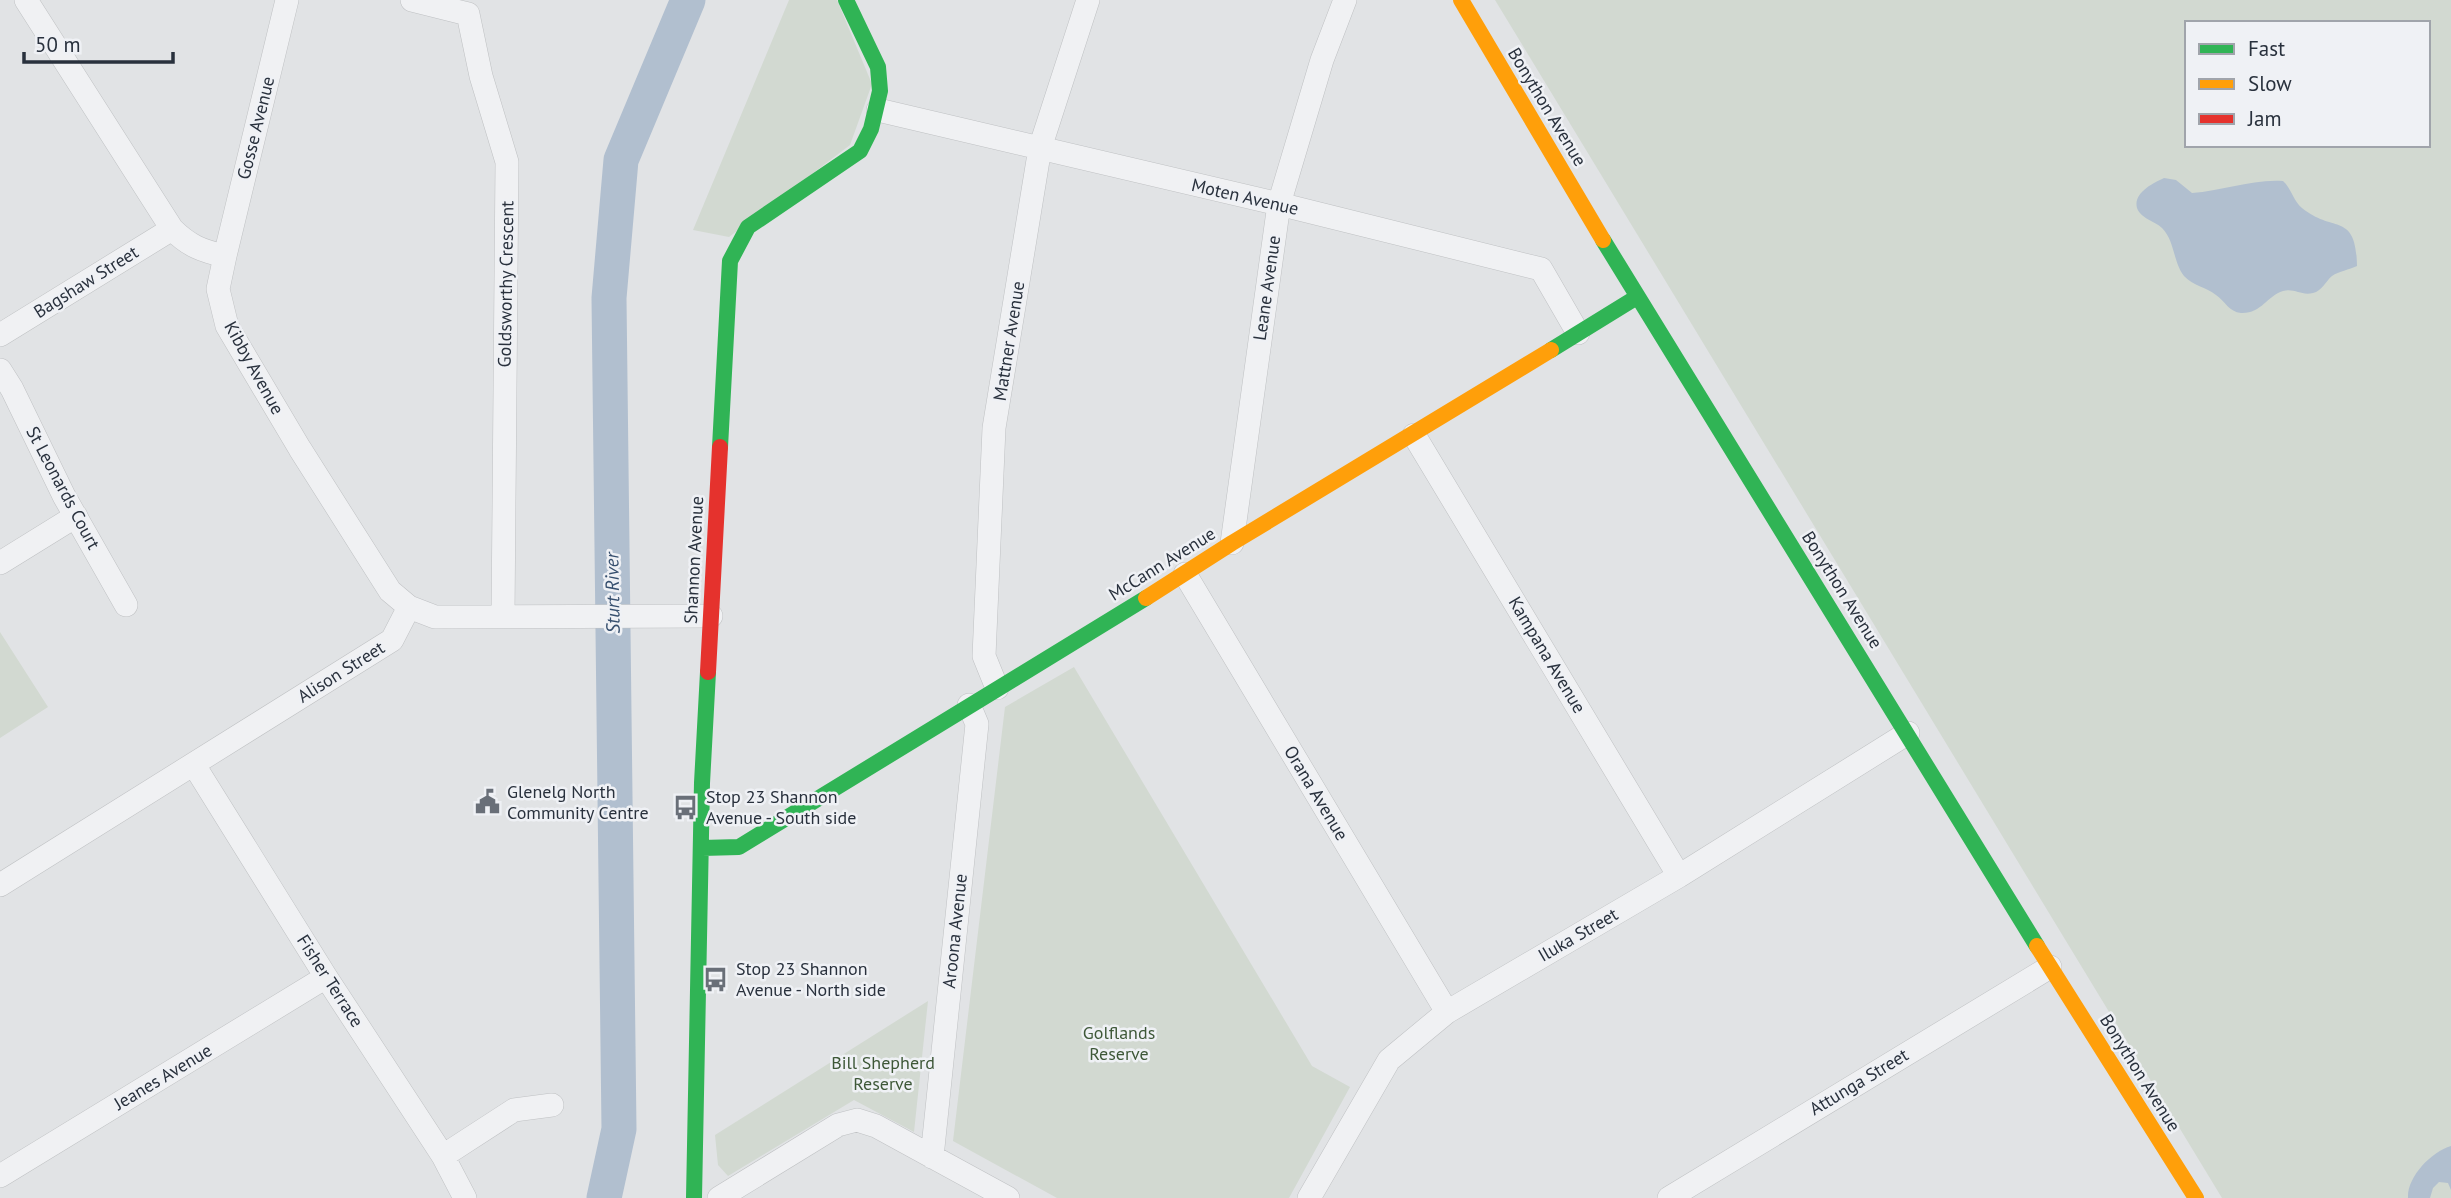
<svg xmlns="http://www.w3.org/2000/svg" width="2451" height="1198" viewBox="0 0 2451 1198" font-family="'PT Sans',sans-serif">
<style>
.green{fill:#d2d9d1;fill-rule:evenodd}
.water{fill:#b1bfcf}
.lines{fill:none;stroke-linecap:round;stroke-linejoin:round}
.river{stroke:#b1bfcf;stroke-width:35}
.street-casing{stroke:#bfc1c3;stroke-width:24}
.street{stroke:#f0f1f3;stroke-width:23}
.fast{stroke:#30b455;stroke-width:16}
.slow{stroke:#ff9f0a;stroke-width:16}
.jam{stroke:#e5322d;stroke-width:16}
.labels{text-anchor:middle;stroke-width:5;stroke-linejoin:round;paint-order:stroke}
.street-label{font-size:18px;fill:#29313d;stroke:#eff1f5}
.poi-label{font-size:18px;fill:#29313d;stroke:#eff1f5;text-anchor:start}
.park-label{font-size:18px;fill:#3e5838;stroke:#eff1f5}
.water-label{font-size:19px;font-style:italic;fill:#364f6e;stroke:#eff1f5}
</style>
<rect width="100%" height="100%" fill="#e1e3e5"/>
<!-- green -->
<path class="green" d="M789 0H837L872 84 850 145 729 237 693 230Z
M1495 0H2451V1198H2222ZM2187 23H2428V145H2187Z
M0 632 48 707 0 738Z
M1074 667 1312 1066 1350 1087 1289 1198H1057L953 1141 1005 707Z
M928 1001 914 1132 854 1100 728 1176 718 1165 715 1135Z"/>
<!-- water -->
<path class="water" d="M2164 178 2176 180 2192 193C2222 191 2252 179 2283 181 2291 188 2293 200 2302 208 2334 234 2356 211 2357 266 2349 270 2339 271 2332 276 2325 282 2322 291 2313 293 2301 296 2295 288 2283 291 2267 296 2261 314 2241 313 2229 312 2225 301 2216 295 2206 287 2193 286 2184 276 2173 262 2175 241 2162 228 2155 221 2141 219 2137 208 2133 193 2153 183 2164 178Z
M2451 1146V1190L2448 1183 2439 1182 2433 1188 2430 1198H2408C2407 1177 2431 1152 2451 1146Z"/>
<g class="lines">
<!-- river -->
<path class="river" d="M604 1198 619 1129 609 298 621 160 688 0"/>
<defs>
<path id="street" d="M26 0 172 229C189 246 202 251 225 256L218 289 227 326 300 449 390 591 409 607 435 617 711 616
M412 0 468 14
M468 14 481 76 507 162 503 617
M878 110 1279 204 1541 269 1578 333
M225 256 287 0
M0 335 172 229
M0 370 12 389 64 496 126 605
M1414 435 1679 876
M1232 543 1279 204 1322 60 1345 0
M0 563 76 516
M1185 574 1447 1012
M997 688 984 656 994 428 1040 148 1088 0
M194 765 326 977 443 1156 465 1198
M0 885 392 640 409 607
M443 1156 514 1110 552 1105
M932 1157 977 724 969 705
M0 1176 326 977
M719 1198 838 1125 857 1120 876 1126 1008 1198
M1309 1198 1389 1060 1447 1012 1679 876 1908 733
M1669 1198 2050 967"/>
</defs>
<!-- street casing -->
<use href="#street" class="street-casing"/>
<!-- street -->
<use href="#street" class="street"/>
<!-- fast -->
<path class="fast" d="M1603 240 2037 946
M1551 350 1637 297
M720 447 730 261 748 227 860 151 871 129 880 91 878 67 846 0
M702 848 739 847 1146 598
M694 1198 702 783 708 672"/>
<!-- slow -->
<path class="slow" d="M1461 0 1603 240
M1146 598 1232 543 1551 350
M2037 946 2196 1198"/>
<!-- jam -->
<path class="jam" d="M708 672 720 447"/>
</g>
<!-- icons -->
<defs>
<symbol id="civic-bare" viewBox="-9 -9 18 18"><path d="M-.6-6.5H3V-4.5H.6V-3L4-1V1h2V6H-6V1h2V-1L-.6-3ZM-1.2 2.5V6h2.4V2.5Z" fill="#696f78" stroke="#eff1f5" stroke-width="2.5" paint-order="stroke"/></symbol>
<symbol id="bus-bare" viewBox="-9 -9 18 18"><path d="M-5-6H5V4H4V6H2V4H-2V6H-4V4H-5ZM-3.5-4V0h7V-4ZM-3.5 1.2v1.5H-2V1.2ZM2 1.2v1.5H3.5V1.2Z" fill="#696f78" stroke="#eff1f5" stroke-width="2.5" paint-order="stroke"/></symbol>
</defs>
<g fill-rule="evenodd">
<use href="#civic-bare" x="470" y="784" width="35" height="35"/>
<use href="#bus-bare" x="668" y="790" width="35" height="35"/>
<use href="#bus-bare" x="698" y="962" width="35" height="35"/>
</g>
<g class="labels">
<!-- street labels -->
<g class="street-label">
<text transform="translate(1547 107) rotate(59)" y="6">Bonython Avenue</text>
<text transform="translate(256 128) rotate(-76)" y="6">Gosse Avenue</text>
<text transform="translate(1245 197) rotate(13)" y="6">Moten Avenue</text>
<text transform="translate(86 282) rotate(-32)" y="6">Bagshaw Street</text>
<text transform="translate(506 284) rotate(-89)" y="6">Goldsworthy Crescent</text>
<text transform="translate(1267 288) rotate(-82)" y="6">Leane Avenue</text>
<text transform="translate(1009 341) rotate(-81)" y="6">Mattner Avenue</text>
<text transform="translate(254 368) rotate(61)" y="6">Kibby Avenue</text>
<text transform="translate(63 488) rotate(62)" y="6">St Leonards Court</text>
<text transform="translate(694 560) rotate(-87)" y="6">Shannon Avenue</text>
<text transform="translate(1162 564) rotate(-32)" y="6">McCann Avenue</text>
<text transform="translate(1842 590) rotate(58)" y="6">Bonython Avenue</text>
<text transform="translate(1547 655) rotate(59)" y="6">Kampana Avenue</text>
<text transform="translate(341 672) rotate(-32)" y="6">Alison Street</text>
<text transform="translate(1316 793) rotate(59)" y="6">Orana Avenue</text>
<text transform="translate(955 931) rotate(-84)" y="6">Aroona Avenue</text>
<text transform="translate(1578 935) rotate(-30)" y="6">Iluka Street</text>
<text transform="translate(330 981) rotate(57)" y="6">Fisher Terrace</text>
<text transform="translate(2140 1073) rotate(58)" y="6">Bonython Avenue</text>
<text transform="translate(163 1077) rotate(-31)" y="6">Jeanes Avenue</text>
<text transform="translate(1859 1082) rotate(-31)" y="6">Attunga Street</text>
</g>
<!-- poi labels -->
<g class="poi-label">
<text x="507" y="798">Glenelg North<tspan x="507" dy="21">Community Centre</tspan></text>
<text x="706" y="803">Stop 23 Shannon<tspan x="706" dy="21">Avenue - South side</tspan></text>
<text x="736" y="975">Stop 23 Shannon<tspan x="736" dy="21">Avenue - North side</tspan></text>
</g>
<!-- park labels -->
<g class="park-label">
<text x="1119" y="1039">Golflands<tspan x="1119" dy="21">Reserve</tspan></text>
<text x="883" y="1069">Bill Shepherd<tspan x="883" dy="21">Reserve</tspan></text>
</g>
<!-- water labels -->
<g class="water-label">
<text transform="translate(612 593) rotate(-91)" y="7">Sturt River</text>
</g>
</g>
<!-- legend -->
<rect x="2185" y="21" width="245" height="126" fill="#eff1f5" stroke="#a0a4ab" stroke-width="2"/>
<rect x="2199" y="44" width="35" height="10" fill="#30b455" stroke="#a0a4ab" stroke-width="2"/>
<text x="2248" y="56" font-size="21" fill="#29313d">Fast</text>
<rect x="2199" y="79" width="35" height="10" fill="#ff9f0a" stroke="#a0a4ab" stroke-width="2"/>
<text x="2248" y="91" font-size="21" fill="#29313d">Slow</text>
<rect x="2199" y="114" width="35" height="10" fill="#e5322d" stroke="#a0a4ab" stroke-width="2"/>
<text x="2248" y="126" font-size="21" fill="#29313d">Jam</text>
<!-- scale -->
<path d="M24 52v10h149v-10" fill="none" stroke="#29313d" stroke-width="3.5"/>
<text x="35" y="52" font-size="21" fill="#29313d" stroke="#eff1f5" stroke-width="5" paint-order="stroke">50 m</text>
</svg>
